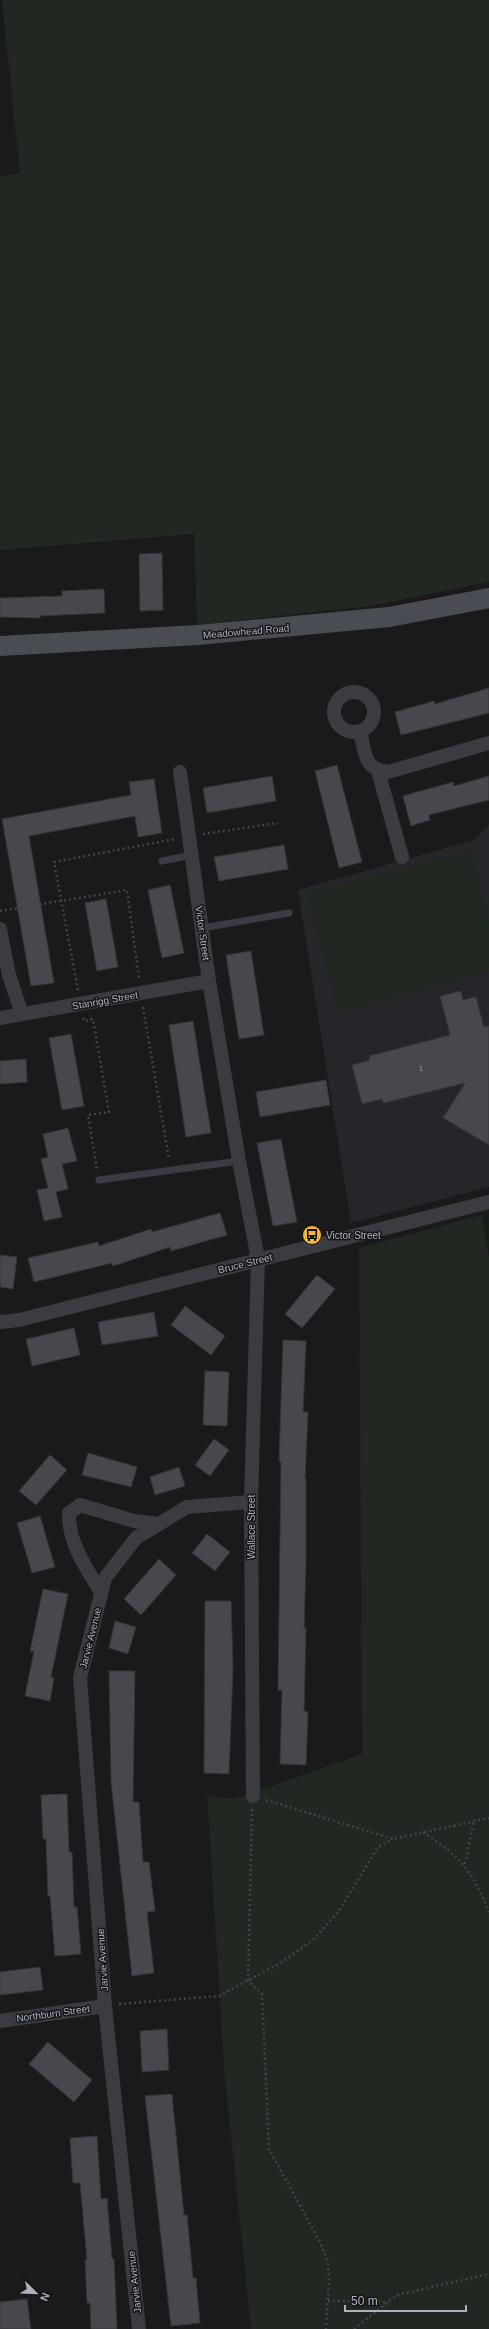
<svg xmlns="http://www.w3.org/2000/svg" width="489" height="2329" viewBox="0 0 489 2329" font-family="Helvetica,sans-serif">
<style>
.built{fill:#26262a}
.green{fill:#202821}
.building{fill:#47484d;stroke:#343439}
.lines{fill:none;stroke-linecap:round;stroke-linejoin:round}
.path{stroke:#414449;stroke-width:2.5;stroke-dasharray:2 3;stroke-linecap:butt}
.lane{stroke:#3b3c42;stroke-width:7}
.street{stroke:#3b3c42;stroke-width:14}
.secondary{stroke:#494c52;stroke-width:20}
.labels{text-anchor:middle;stroke-width:3;stroke-linejoin:round;paint-order:stroke}
.number-label{font-size:8px;fill:#9498a0}
.street-label{font-size:10px;fill:#adb2bc;stroke:#151518}
.poi-label{font-size:10px;fill:#adb2bc;stroke:#151518;text-anchor:start}
</style>
<rect width="100%" height="100%" fill="#1a1a1d"/>
<!-- built -->
<path class="built" d="M489 824V1187L351 1223 298 890 474 840Z"/>
<!-- green -->
<path class="green" d="M2 0H489V582L370 606 197 625 194 534 0 550V176L20 174Z
M471 850 489 920V972L338 1012 307 893Z
M482 1215 489 1257V2329H251L225 2078 207 1796 235 1799 362 1754 359 1248Z"/>
<!-- building -->
<path class="building" d="M162 553 163 610 140 611 139 554Z
M104 589 105 613 40 616V618L0 617V598L62 596V591Z
M489 688V713L401 735 395 712 434 701 435 704Z
M337 765 362 862 339 868 315 771Z
M272 776 276 801 207 813 203 788Z
M489 776V800L429 815 430 820 411 826 403 796 453 782 454 786Z
M154 779 162 833 138 837 135 816 29 836 54 983 31 986 2 819 131 795 129 782Z
M284 845 288 869 219 881 214 857Z
M170 885 184 953 162 958 148 890Z
M106 899 118 967 97 971 85 903Z
M251 951 264 1035 239 1039 226 955Z
M461 991 463 1000 476 997 484 1027 489 1026V1145L443 1118 465 1083 383 1103 382 1099 362 1104 352 1065 370 1060 369 1056 450 1035 440 996Z
M193 1021 211 1133 186 1137 169 1025Z
M71 1034 84 1106 62 1110 49 1038Z
M26 1059 27 1082 0 1084V1061Z
M326 1080 330 1105 260 1117 256 1092Z
M68 1128 77 1161 62 1164 68 1189 56 1192 62 1217 44 1221 37 1190 48 1188 41 1159 48 1157 43 1134Z
M281 1139 297 1222 273 1226 257 1143Z
M220 1213 227 1235 171 1251 170 1247 113 1266 112 1263 34 1282 28 1258 98 1242 99 1246 151 1229 152 1232Z
M0 1255 17 1257 13 1289 0 1287Z
M317 1275 335 1289 302 1328 285 1314Z
M185 1306 225 1336 211 1355 171 1325Z
M154 1312 158 1336 102 1345 98 1322Z
M74 1328 80 1355 32 1366 26 1339Z
M283 1340 306 1341 303 1412H308L305 1479H306V1559L304 1628H306L304 1711 308 1712 306 1765 280 1764 282 1690H278L281 1462H279Z
M205 1371 229 1372 227 1426 203 1425Z
M214 1439 229 1450 210 1476 195 1465Z
M88 1453 137 1467 131 1487 82 1475Z
M50 1455 67 1470 36 1505 19 1491Z
M179 1467 185 1486 155 1495 150 1477Z
M40 1516 55 1567 32 1573 17 1523Z
M207 1534 230 1552 215 1571 192 1553Z
M159 1559 176 1575 141 1615 124 1599Z
M43 1589 68 1594 51 1677 54 1678 50 1701 25 1696 34 1651H30Z
M205 1601H231L233 1667 229 1774 204 1773Z
M115 1621 136 1627 128 1654 109 1648Z
M109 1671H135L133 1802H139L143 1862H149L155 1911 147 1912 154 1973 132 1976 111 1781Z
M67 1794 69 1852H72L74 1907H77L81 1954 55 1956 50 1896H48L46 1839H43L41 1795Z
M40 1967 43 1990 0 1995V1972Z
M167 2029 169 2070 142 2072 140 2031Z
M48 2042 92 2080 74 2102 29 2064Z
M172 2094 184 2215H187L193 2278H196L200 2323 171 2326 145 2096Z
M97 2136 101 2199 107 2198 112 2259H114L117 2329H91L90 2303H87L85 2260H87L80 2183H73L70 2138Z
M27 2299 31 2329H0V2302Z"/>
<g class="lines">
<!-- path -->
<path class="path" d="M203 834 278 823
M0 911 127 890 139 978
M78 990 54 862 175 839
M143 1007 169 1159
M83 1018 84 1021 93 1019 109 1112 88 1115 97 1170
M266 1800 393 1839 489 1818
M252 1809 248 1981 262 1994 269 2149 320 2242 328 2263 329 2279 326 2329
M423 1832C462 1858 471 1869 489 1912
M465 1864 474 1820
M119 2004 219 1996 282 1962 313 1940 339 1911 378 1847 393 1839
M328 2301 389 2302
M354 2329 397 2295 489 2274"/>
<!-- lane -->
<path class="lane" d="M162 861 192 855
M202 928 289 913
M99 1180 239 1161"/>
<!-- street -->
<path class="street" d="M334 712a20 20 0 1 1 40 0a20 20 0 1 1-40 0Z
M360 731C365 750 363 770 388 772L489 743
M378 771 402 857
M180 772 209 981 239 1161 258 1259 251 1502 253 1796
M0 929 9 975 22 1014
M0 1018 209 981
M0 1322 19 1320 489 1202
M101 1592C86 1568 68 1542 69 1513L80 1505 134 1521 159 1524
M0 2021 105 2006
M139 2329 105 2006 80 1678 105 1578 136 1538 187 1507 251 1502"/>
<!-- secondary -->
<path class="secondary" d="M0 646 198 635 389 617 489 598"/>
</g>
<!-- icons -->
<defs>
<symbol id="bus-disc" viewBox="-11 -11 22 22"><circle r="9.5" fill="#f4b53b" stroke="#151518"/><path d="M-5-6H5V4H4V6H2V4H-2V6H-4V4H-5ZM-3.5-4V0h7V-4ZM-3.5 1.2v1.5H-2V1.2ZM2 1.2v1.5H3.5V1.2Z" fill="#111"/></symbol>
</defs>
<g fill-rule="evenodd">
<use href="#bus-disc" x="301" y="1224" width="22" height="22"/>
</g>
<g class="labels">
<!-- number labels -->
<g class="number-label">
<text x="421" y="1071">1</text>
</g>
<!-- street labels -->
<g class="street-label">
<text transform="translate(246 631) rotate(-5)" y="4">Meadowhead Road</text>
<text transform="translate(203 933) rotate(82)" y="4">Victor Street</text>
<text transform="translate(105 1000) rotate(-10)" y="4">Stanrigg Street</text>
<text transform="translate(245 1263) rotate(-14)" y="4">Bruce Street</text>
<text transform="translate(251 1527) rotate(-90)" y="4">Wallace Street</text>
<text transform="translate(90 1638) rotate(-76)" y="4">Jarvie Avenue</text>
<text transform="translate(102 1960) rotate(-94)" y="4">Jarvie Avenue</text>
<text transform="translate(53 2013) rotate(-8)" y="4">Northburn Street</text>
<text transform="translate(134 2282) rotate(-96)" y="4">Jarvie Avenue</text>
</g>
<!-- poi labels -->
<g class="poi-label">
<text x="326" y="1239">Victor Street</text>
</g>
</g>
<!-- north arrow -->
<g transform="translate(36 2293) rotate(113)" stroke="#151518" stroke-width="3" paint-order="stroke">
<path d="M0-3L7 15L0 10L-7 15Z" fill="#adb2bc"/>
<text y="-6" font-size="11" font-weight="bold" text-anchor="middle" fill="#adb2bc">N</text>
</g>
<!-- scale -->
<path d="M345 2305v6h121v-6" fill="none" stroke="#adb2bc" stroke-width="2"/>
<text x="351" y="2305" font-size="12" fill="#adb2bc" stroke="#151518" stroke-width="3" paint-order="stroke">50 m</text>
</svg>
